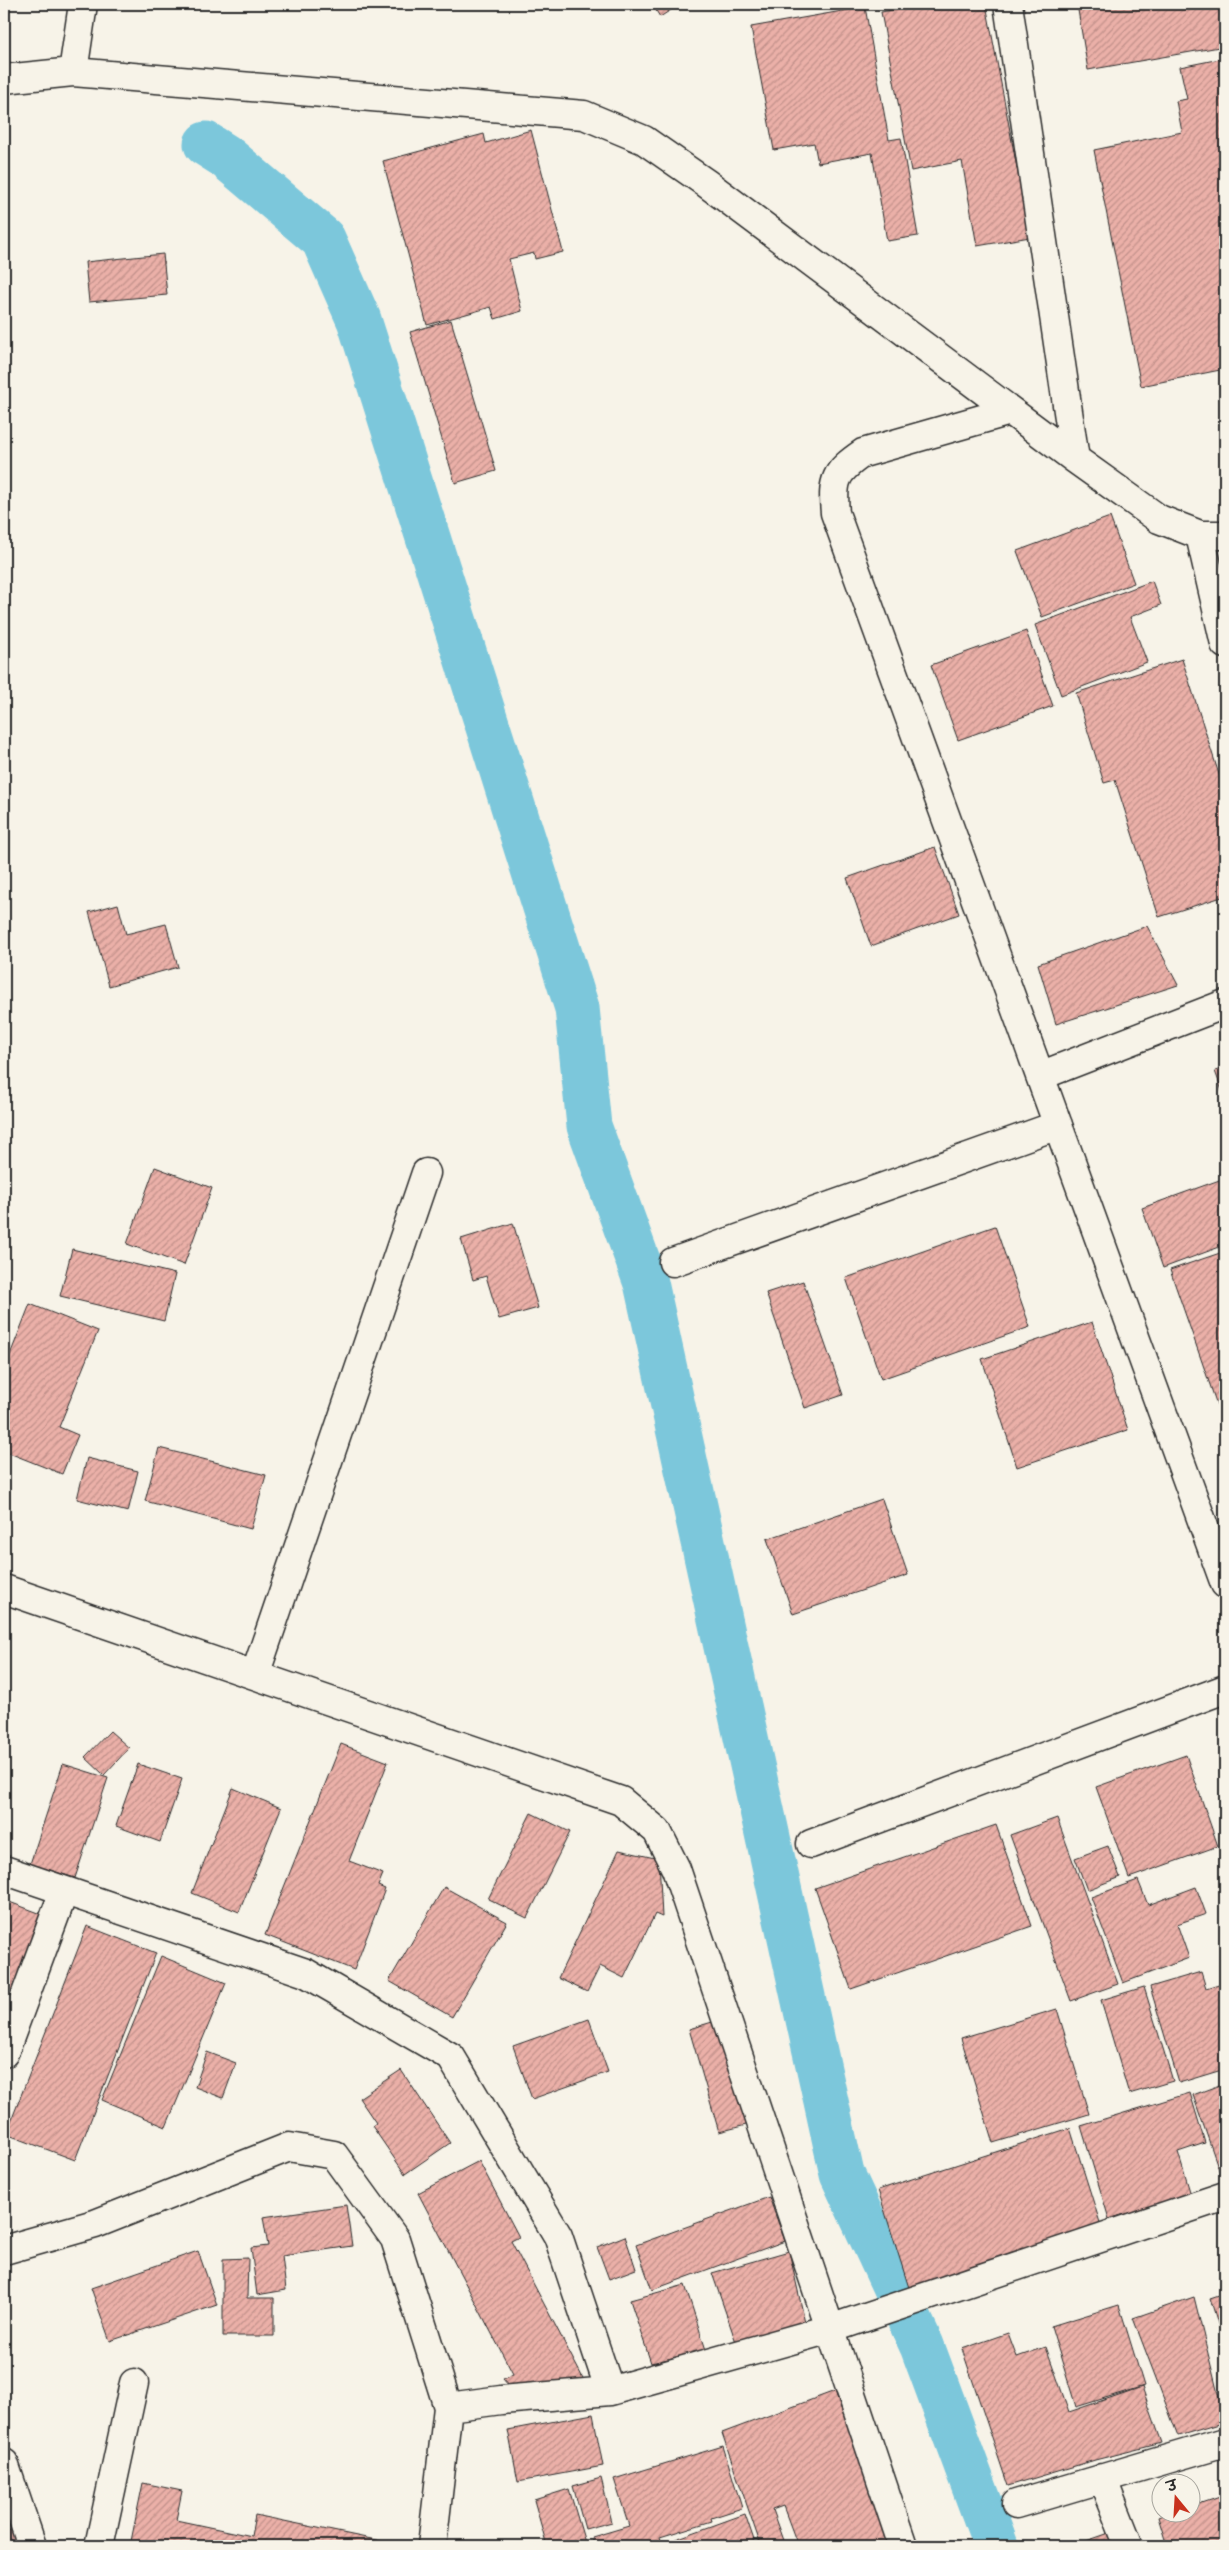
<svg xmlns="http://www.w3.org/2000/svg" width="1229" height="2550" viewBox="0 0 1229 2550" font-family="Mynerve,'Playpen Sans Deva',sans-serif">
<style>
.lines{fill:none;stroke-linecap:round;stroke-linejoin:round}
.canal{stroke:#7bc7db;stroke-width:45}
.building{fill:url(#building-hatch);stroke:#2b2b2b}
.minor-casing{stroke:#2b2b2b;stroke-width:31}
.minor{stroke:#f7f3e8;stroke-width:28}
</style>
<defs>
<pattern id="building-hatch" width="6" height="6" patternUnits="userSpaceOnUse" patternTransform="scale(1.25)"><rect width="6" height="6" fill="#ebb0a8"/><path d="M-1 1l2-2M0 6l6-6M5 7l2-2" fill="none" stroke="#bf8f89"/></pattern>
</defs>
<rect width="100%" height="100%" fill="#f7f3e8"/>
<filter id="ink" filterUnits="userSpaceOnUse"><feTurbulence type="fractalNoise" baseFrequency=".02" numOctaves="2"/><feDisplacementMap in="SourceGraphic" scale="10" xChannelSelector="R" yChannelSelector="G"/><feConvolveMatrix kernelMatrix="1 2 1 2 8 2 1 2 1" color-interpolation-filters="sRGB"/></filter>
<g filter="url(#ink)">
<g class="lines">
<!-- canal -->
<path class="canal" d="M206 144 225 156 323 239 359 320 577 1008 589 1126 646 1283 842 2174 922 2346 996 2546"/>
</g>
<!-- building -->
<path class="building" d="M652 4H680L660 17Z
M926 4H986L1030 237 977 246 962 161 911 171 881 12Z
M1077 4H1225V46L1088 70Z
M865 7 889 140 901 138 918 236 887 241 872 153 818 163 814 143 774 150 751 27Z
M1225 58V369L1141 386 1094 150 1182 132 1176 101 1187 99 1180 67Z
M531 130 563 252 535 259 534 253 509 259 522 311 495 319 491 307 427 325 383 161 484 134 486 143Z
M163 254 167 295 89 302 85 262Z
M451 320 496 471 455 483 410 332Z
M1110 517 1134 583 1042 617 1017 551Z
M1152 581 1161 605 1130 617 1147 662 1061 695 1035 625Z
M1026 631 1053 706 958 740 931 665Z
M1182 659 1225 793V896L1159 917 1115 780 1104 783 1076 693Z
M935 847 959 914 871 946 847 878Z
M118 904 126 934 166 924 178 967 109 986 89 912Z
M1147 926 1178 985 1056 1024 1038 964Z
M1225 1068V1099L1215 1071Z
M155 1167 212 1188 184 1265 127 1244Z
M1225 1178V1245L1163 1268 1142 1208Z
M513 1223 538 1308 499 1319 486 1276 473 1280 461 1239Z
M995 1226 1030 1327 881 1379 846 1278Z
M72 1249 175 1274 164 1321 60 1296Z
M1223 1252 1225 1253V1428L1170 1270Z
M803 1281 843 1395 805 1408 766 1293Z
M30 1304 98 1331 59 1427 78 1435 62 1474 4 1451V1370Z
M1092 1322 1128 1430 1017 1467 982 1359Z
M159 1448 266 1475 251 1529 145 1501Z
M87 1458 138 1471 128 1512 77 1499Z
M882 1499 908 1575 793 1614 767 1539Z
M110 1731 129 1748 104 1775 85 1757Z
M341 1744 388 1762 349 1861 383 1874 378 1886 385 1889 354 1970 265 1935Z
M1186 1755 1218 1846 1129 1878 1096 1787Z
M63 1764 108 1778 75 1878 30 1864Z
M138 1764 182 1779 160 1842 116 1826Z
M233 1788 281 1808 239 1912 192 1893Z
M531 1813 570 1832 527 1918 488 1899Z
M1057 1818 1118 1984 1071 2001 1010 1835Z
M996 1825 1032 1926 851 1989 815 1888Z
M1108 1846 1120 1877 1087 1890 1075 1858Z
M619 1850 659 1859 662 1917 655 1914 624 1978 600 1966 587 1992 558 1978Z
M1138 1880 1148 1905 1196 1887 1206 1914 1177 1924 1189 1958 1123 1983 1091 1897Z
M444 1887 507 1922 452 2017 389 1981Z
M4 1900 47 1916 4 2029Z
M87 1926 156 1953 75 2160 6 2134Z
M161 1956 226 1983 166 2127 102 2100Z
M1201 1972 1206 1988 1225 1982V2069L1179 2083 1150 1987Z
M1144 1987 1173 2081 1129 2094 1101 2000Z
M1057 2009 1089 2114 993 2143 961 2038Z
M589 2019 608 2072 532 2099 513 2046Z
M719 2020 750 2124 719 2132 689 2029Z
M207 2052 236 2063 223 2098 195 2087Z
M401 2070 450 2143 405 2174 372 2126 376 2123 359 2098Z
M1225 2083V2181H1223L1193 2095Z
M1190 2093 1205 2143 1178 2152 1191 2195 1109 2219 1081 2126Z
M1070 2128 1102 2229 910 2291 878 2190Z
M479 2161 519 2237 511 2241 585 2382 515 2393 503 2379 513 2374 418 2193Z
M769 2197 785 2241 652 2290 636 2245Z
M346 2205 352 2246 282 2256 286 2290 257 2295 251 2248 268 2246 263 2217Z
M625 2236 636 2269 609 2279 597 2247Z
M198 2251 217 2305 110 2341 91 2288Z
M789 2251 805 2322 737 2345 712 2273Z
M248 2258 247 2298H274V2336H223V2259Z
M1225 2266V2291L1219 2268Z
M685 2285 706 2350 651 2363 630 2300Z
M1225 2293V2346L1210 2298Z
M1194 2297 1225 2422 1178 2436 1133 2318Z
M1119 2305 1144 2386 1076 2407 1051 2326Z
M1008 2333 1017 2357 1046 2347 1069 2412 1142 2387 1162 2443 1095 2460 1008 2486 962 2349Z
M835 2391 864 2473 899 2546H798L783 2506 772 2510 785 2546H761L722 2433Z
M593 2414 603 2466 518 2482 508 2430Z
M723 2446 742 2508 711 2518 712 2521 660 2537 663 2546H594L592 2537 629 2526 614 2479Z
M601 2478 612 2522 585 2529 573 2486Z
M143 2483 182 2491 176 2520 251 2536 255 2515 381 2541 380 2546H130Z
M569 2489 586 2546H547L534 2500Z
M1225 2495V2546H1168L1159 2517 1171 2512H1192V2506Z
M745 2514 756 2546H675L673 2540Z
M4 2529 18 2532V2546H4Z
M1115 2531 1121 2546H1072Z"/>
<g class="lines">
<defs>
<path id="minor" d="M1008 4 1075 459
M73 72 83 4
M4 79 73 72 584 115 644 140 706 183 1075 459 1159 519 1200 535H1225
M1010 411 863 453C835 472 832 480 835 513L1225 1584
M1200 535 1225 644
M1040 1076 1225 1004
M673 1262 1058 1125
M4 1589 621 1801 657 1831 676 1869 903 2546
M255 1675 426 1173
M811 1844 1225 1689
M4 1870 306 1973 451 2057 558 2236 610 2391 830 2329 1225 2196
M4 2053 64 1891
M4 2250 95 2224 289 2147 334 2155 395 2239 448 2407 432 2546
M448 2407 501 2400 610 2391
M4 2463 32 2546
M1102 2478 1129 2546
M1016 2504 1225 2442
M99 2546 134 2383"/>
</defs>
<!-- minor casing -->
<use href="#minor" class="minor-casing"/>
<!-- minor -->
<use href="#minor" class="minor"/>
</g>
</g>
<!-- margin -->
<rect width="1229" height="2550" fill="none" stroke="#f7f3e8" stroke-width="20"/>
<rect x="10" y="10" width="1209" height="2530" fill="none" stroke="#2b2b2b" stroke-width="2" filter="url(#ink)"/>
<!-- north arrow -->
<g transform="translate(1176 2498) rotate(342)"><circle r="24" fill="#f7f3e8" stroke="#a5a39c"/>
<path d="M0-4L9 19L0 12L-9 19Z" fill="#c8321e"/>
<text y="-8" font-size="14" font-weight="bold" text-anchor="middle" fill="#2b2b2b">उ</text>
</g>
</svg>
